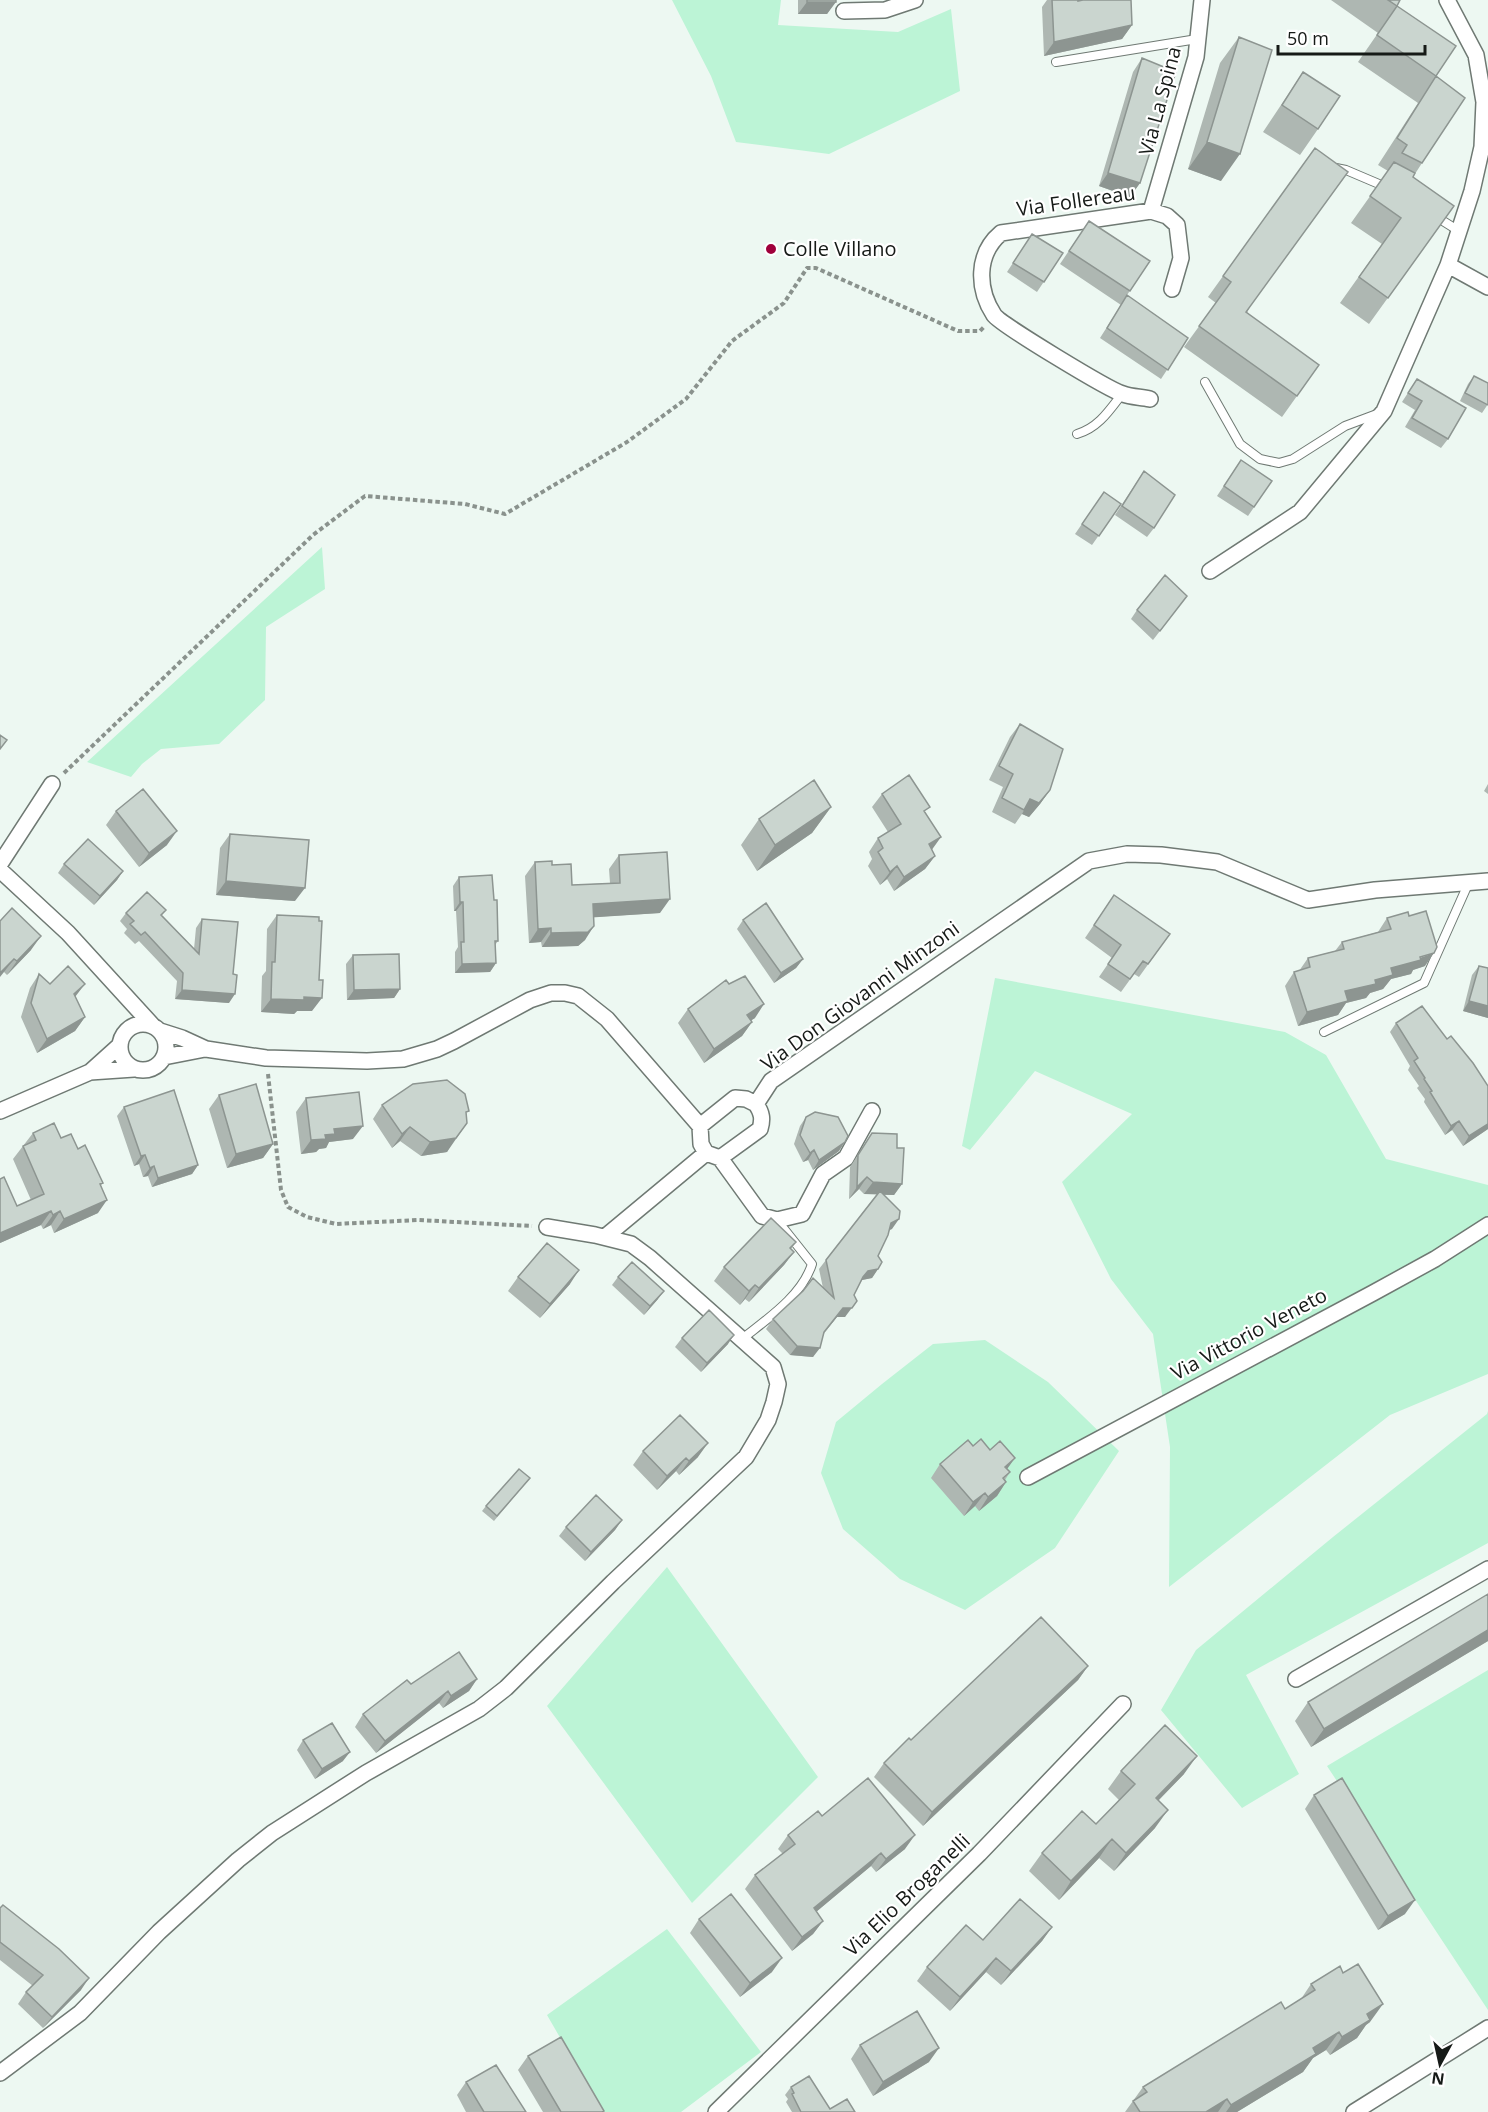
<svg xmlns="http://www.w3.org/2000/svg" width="1488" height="2112" viewBox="0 0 1488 2112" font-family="'Open Sans',sans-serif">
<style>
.green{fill:#bcf4d6}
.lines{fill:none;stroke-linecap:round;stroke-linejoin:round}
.lane-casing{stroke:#6f7973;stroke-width:10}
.street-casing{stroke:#6f7973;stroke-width:18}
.path{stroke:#8a928d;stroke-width:4;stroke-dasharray:4.5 3;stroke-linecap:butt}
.lane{stroke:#fff;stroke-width:8}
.street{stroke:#fff;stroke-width:15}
.wall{fill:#aeb7b2}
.shaded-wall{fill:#8d9591}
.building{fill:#cad5cf;stroke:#8d9591;stroke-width:1.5}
.poi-dot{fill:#a0003b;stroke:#fff;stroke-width:2}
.labels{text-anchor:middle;stroke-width:4.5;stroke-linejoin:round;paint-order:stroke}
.street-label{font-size:20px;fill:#161a17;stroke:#fff}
.poi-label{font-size:20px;fill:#161a17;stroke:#fff;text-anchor:start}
</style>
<rect width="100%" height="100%" fill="#edf8f2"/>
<!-- green -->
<path class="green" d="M672 0H781L778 25 898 32 951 9 960 91 829 154 736 142 711 76Z
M322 547 325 589 266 627 265 700 219 744 161 749 142 764 131 777 87 762Z
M995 978 1285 1032 1326 1055 1386 1159 1488 1185V1374L1390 1415 1169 1587 1170 1447 1153 1334 1111 1279 1062 1182 1132 1114 1035 1071 970 1150 962 1146Z
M985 1340 1048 1382 1119 1451 1055 1548 965 1610 900 1579 843 1529 821 1473 836 1422 882 1384 933 1344Z
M1488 1411V1543L1246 1675 1299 1774 1242 1808 1161 1710 1196 1650 1333 1537 1487 1414Z
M667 1567 818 1777 692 1903 547 1706Z
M1488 1670V2010L1327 1766Z
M667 1929 761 2052 681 2112H603L547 2015Z"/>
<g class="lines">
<defs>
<path id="lane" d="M1056 62 1197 39
M1336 168 1346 170 1386 187
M1435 216 1459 231
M1205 382 1240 444 1260 459 1279 463 1293 459 1345 426 1377 414
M1077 434C1098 428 1109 411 1122 394
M1324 1032 1424 983 1469 882
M742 1339C767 1319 802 1296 812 1264L777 1220"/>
<path id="street" d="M844 11 885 10 915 0
M1151 211 1196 57 1202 0
M1448 265 1488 287
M1150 399C1141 397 1131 397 1123 394 1109 390 1000 324 994 315 977 289 976 254 1001 233L1151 211 1167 216 1177 225 1181 258 1172 289
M1210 571 1300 512 1384 411 1448 265 1472 191 1482 147 1484 102 1476 55 1447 0
M0 864 52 784
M0 870 68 933 153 1026
M120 1047a23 23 0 1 1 46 0a23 23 0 1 1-46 0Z
M160 1031 182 1038 206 1049 266 1058 367 1061 403 1059 437 1049 454 1041 530 1000 551 993H565L578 996 607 1019 700 1126
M164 1057 205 1049
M90 1072 120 1045
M756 1104 771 1081 1089 861 1127 854 1161 855 1217 862 1308 900 1375 890 1488 881
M0 1111 90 1072 134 1069
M700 1126 701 1144 706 1153 720 1158 762 1216 777 1220 802 1214 823 1174 846 1158 872 1111
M700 1126 735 1098 746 1099 756 1104
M720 1158 760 1129C763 1119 762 1113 756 1104
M605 1237 706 1153
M1028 1477 1373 1293 1435 1259 1488 1225
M1296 1679 1488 1569
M0 2073 80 2013 159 1932 238 1860 272 1833 366 1773 479 1709 506 1688 613 1582 746 1457 768 1420 774 1402 778 1384 773 1367 650 1258 631 1244 595 1235 547 1227
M716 2112 979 1854 1123 1704
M1354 2112 1488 2028"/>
</defs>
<!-- lane casing -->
<use href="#lane" class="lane-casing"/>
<!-- street casing -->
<use href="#street" class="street-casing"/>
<!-- path -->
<path class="path" d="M64 773 313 535 365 496 465 504 505 514 627 442 686 399 732 341 784 303 807 268H816L958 331H980L984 327
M268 1074 281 1190 288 1207 307 1217 336 1224 418 1220 532 1226"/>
<!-- lane -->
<use href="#lane" class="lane"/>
<!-- street -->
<use href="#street" class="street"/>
</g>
<!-- wall -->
<path class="wall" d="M798 0H836L827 14H798Z
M1047 0H1078V1L1132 25 1122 39 1044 56 1042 7Z
M1331 0H1400L1397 6 1436 76 1422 163 1413 177 1454 206 1369 324 1340 303 1382 244 1351 223 1388 171 1378 165 1418 103 1358 62 1378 33Z
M1239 37 1221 181 1188 169 1220 63Z
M1142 58 1140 183 1130 197 1099 186 1133 72Z
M1303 72 1318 129 1300 155 1263 132Z
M1315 148 1247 313 1319 365 1282 417 1184 347 1216 303 1208 297Z
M1089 221 1150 261 1127 295 1188 338 1161 379 1100 338 1121 305 1060 264Z
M1032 234 1063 253 1037 292 1007 272Z
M1474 376 1488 404 1482 413 1460 401 1468 384Z
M1417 379 1448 439 1441 448 1405 427 1415 410 1402 402Z
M1241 460 1272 481 1248 516 1217 496Z
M1144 471 1154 528 1147 537 1115 515Z
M1104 492 1121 504 1092 545 1075 534Z
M1187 596 1153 640 1131 619 1137 610Z
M1020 724 1050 790 1040 804 1029 817 1022 814 1015 824 992 812 1003 787 989 780 1010 737Z
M1488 784V794L1484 791Z
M882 794 926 813 932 850 935 856 925 869 894 891 887 879 880 885 868 866 872 859 869 852 878 838 888 832 872 807Z
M831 807 812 833 757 871 741 845 759 819Z
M116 811 167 845 139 867 106 825Z
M230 834 295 901 216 895 220 848Z
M619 855 660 913 594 917 585 940 578 946 542 947 541 942 529 943 525 876 535 862 552 865 572 885 610 883 609 869Z
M64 864 123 871 117 880 94 905 58 873Z
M459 877 494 900 498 941 495 945 496 963 490 972 455 973V952L458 947 456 911H454L453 886Z
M1114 895 1170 934 1139 977 1134 974 1121 992 1099 977 1112 958 1085 938Z
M12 908 31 950 7 975 4 972Z
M166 910 162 915 194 949 196 928 202 919 229 1003 175 999 177 981 139 941 135 944 124 933 127 929 120 921 126 913Z
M277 915 312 1011H297L294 1014 261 1012 262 976 266 971 267 929Z
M1387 918 1425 966 1413 970 1411 974 1391 979 1383 989 1370 993 1366 998 1346 1003 1338 1015 1298 1026 1285 986 1294 972 1299 971 1308 958 1335 951 1342 942 1378 932Z
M743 920 803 959 796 968 774 983 737 929Z
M353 955 400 989 394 998 347 1000 346 964Z
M1479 966 1488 968V1018L1463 1011 1472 975Z
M39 974 50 984 75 997 85 1017 75 1031 37 1053 21 1017 30 988Z
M688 1009 755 1018 751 1020 752 1022 742 1036 704 1063 678 1023Z
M1396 1023 1447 1039 1488 1086V1129L1463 1146 1452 1130 1445 1135 1424 1102 1425 1099 1417 1088 1419 1086 1408 1070 1410 1066 1390 1032Z
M219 1095 273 1144 263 1158 227 1168 209 1109Z
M306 1098 353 1139 329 1142 326 1148 319 1149 316 1152 301 1154 296 1112Z
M382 1105 466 1115 447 1152 421 1156 400 1141 392 1148 373 1119Z
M124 1107 198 1165 192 1174 152 1187 148 1176 143 1177 139 1164 134 1166 117 1116Z
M806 1117 839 1151 813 1170 808 1160 803 1162 794 1144 800 1126Z
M33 1133 61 1138 78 1149 103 1183 101 1185 98 1213 54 1233 51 1225 43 1229 41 1225 0 1243V1179L17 1206 31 1200 13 1159Z
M872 1133 897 1148 902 1184 894 1195H884L892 1229 889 1230 878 1256V1269L872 1278 862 1280 854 1295 845 1317H837L824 1333 813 1357 790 1355 766 1329 773 1319 823 1288 819 1269 877 1194H864L859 1189 849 1199 850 1167Z
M796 1242 791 1249 794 1252 784 1265 749 1302 745 1299 740 1305 714 1281 724 1267Z
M518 1277 570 1284 540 1318 508 1291Z
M618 1277 658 1299 644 1315 612 1285Z
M682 1338 728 1344 701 1372 675 1347Z
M973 1446 1007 1469 1010 1472 1005 1480 1006 1482 997 1496 979 1511 975 1506 964 1516 931 1478 940 1464Z
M643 1451 698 1457 679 1475 676 1471 657 1490 633 1465Z
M530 1478 494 1521 482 1511 486 1506Z
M622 1520 615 1530 585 1561 559 1536 566 1527Z
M1488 1594V1641L1311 1747 1295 1721 1308 1702Z
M1088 1666 1078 1680 923 1826 874 1777 884 1763 911 1740Z
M477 1679 469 1691 443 1708 439 1703 376 1753 355 1727 363 1714 411 1684Z
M303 1740 343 1761 315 1779 297 1750Z
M1121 1771 1184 1774 1159 1800 1155 1828 1114 1871 1099 1858 1059 1900 1029 1871 1042 1853 1096 1824 1119 1800 1108 1789Z
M1314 1795 1405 1914 1378 1930 1305 1809Z
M822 1816 905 1849 876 1872 871 1866 816 1912 823 1921 813 1934 792 1951 745 1889 755 1875 783 1854 778 1849 788 1835Z
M0 1908 81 1990 43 2028 18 2004 26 1992 33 1986 0 1960Z
M699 1919 772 1972 740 1997 690 1933Z
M1052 1927 1042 1941 1001 1985 986 1972 950 2011 917 1981 927 1967 983 1940Z
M1311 1984 1370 2022 1366 2025 1357 2038 1330 2055 1326 2050 1313 2058 1303 2072 1237 2112H1125L1143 2087 1285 2009 1301 1999Z
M860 2045 929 2062 873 2096 851 2059Z
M528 2056 604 2111 603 2112H543L518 2070Z
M466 2082 526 2112H466L457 2095Z
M791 2087 830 2109 855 2112H792L786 2102 788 2099 785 2095Z"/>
<!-- shaded-wall -->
<path class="shaded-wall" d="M807 2H836L827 14H798Z
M1132 25 1122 39 1044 56 1054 42Z
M1207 142 1240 154 1221 181 1188 169Z
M1108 173 1140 183 1130 197 1099 186Z
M1050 790 1040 804 1029 817 1022 814 1030 799Z
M831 807 812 833 757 871 775 845Z
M177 831 167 845 139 867 149 853Z
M941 837 931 851 929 844Z
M935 856 925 869 894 891 904 877Z
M897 866 887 879 880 885 890 872Z
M123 871 117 880 94 905 100 896Z
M226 881 305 888 295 901 216 895Z
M670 899 660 913 584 918 593 904Z
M460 902H463L456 911H454Z
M594 926 585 940 578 946 542 947 551 933Z
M551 928 541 942 529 943 538 929Z
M41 936 31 950 7 975 17 961Z
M1434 953 1425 966 1413 970 1411 974 1391 979 1383 989 1370 993 1366 998 1346 1003 1338 1015 1298 1026 1307 1012 1345 991 1375 980 1391 968Z
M14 959 4 972 0 977V973Z
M803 959 796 968 774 983 781 973Z
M496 963 490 972 455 973 462 964Z
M85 984 75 997 74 994Z
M400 989 394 998 347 1000 354 990Z
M182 990 235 994 229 1003 175 999Z
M304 997 322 998 312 1011H297L294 1014 261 1012 271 999Z
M1469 1001 1488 1006V1018L1463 1011Z
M764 1004 755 1018 738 1029 747 1015Z
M85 1017 75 1031 37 1053 47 1039Z
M752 1022 742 1036 704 1063 714 1049Z
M1459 1121 1452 1130 1445 1135 1451 1126Z
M467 1123 447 1152 421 1156 430 1142Z
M1488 1124V1129L1463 1146 1469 1136Z
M363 1126 353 1139 329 1142 326 1148 319 1149 316 1152 301 1154 311 1140 325 1135 334 1129Z
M410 1127 400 1141 392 1148 402 1134Z
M845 1142 839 1151 813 1170 819 1160Z
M273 1144 263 1158 227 1168 236 1154Z
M814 1150 808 1160 803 1162 810 1153Z
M145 1155 139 1164 134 1166 141 1156Z
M198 1165 192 1174 152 1187 158 1178Z
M154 1166 148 1176 143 1177 150 1168Z
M867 1177 859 1189 849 1199 857 1187Z
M873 1182 902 1184 894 1195 864 1194Z
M107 1200 98 1213 54 1233 64 1219Z
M51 1211 41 1225 0 1243V1233Z
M60 1211 51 1225 43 1229 53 1215Z
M899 1219 892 1229 884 1232 891 1223Z
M794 1252 784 1265 749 1302 759 1288Z
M878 1269 872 1278 862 1280 856 1287 868 1271Z
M579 1270 570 1284 540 1318 550 1304Z
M755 1285 745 1299 740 1305 749 1291Z
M664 1291 658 1299 644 1315 650 1306Z
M857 1301 845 1317H837L818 1341 843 1308Z
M734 1335 728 1344 701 1372 707 1363Z
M797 1346 820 1348 813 1357 790 1355Z
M708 1443 698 1457 679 1475 689 1461Z
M686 1458 676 1471 657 1490 667 1476Z
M1015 1458 1005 1472V1467Z
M1006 1482 997 1496 979 1511 988 1497Z
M985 1493 975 1506 964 1516 973 1502Z
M622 1520 615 1530 585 1561 591 1552Z
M1488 1630V1641L1311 1747 1324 1729Z
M1088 1666 1078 1680 923 1826 932 1812Z
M477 1679 469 1691 443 1708 451 1696Z
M448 1691 439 1703 376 1753 385 1741Z
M350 1752 343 1761 315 1779 322 1769Z
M1197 1756 1184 1774 1143 1816 1156 1798Z
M1168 1810 1155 1828 1114 1871 1126 1853Z
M915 1835 905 1849 876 1872 886 1859Z
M1112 1839 1099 1858 1059 1900 1071 1881Z
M881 1853 871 1866 804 1922 814 1908Z
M1415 1900 1405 1914 1378 1930 1388 1916Z
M823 1921 813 1934 792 1951 802 1937Z
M1052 1927 1042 1941 1001 1985 1011 1971Z
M782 1958 772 1972 740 1997 750 1983Z
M996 1958 986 1972 950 2011 960 1997Z
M89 1978 81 1990 43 2028 52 2017Z
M1383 2004 1370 2022 1366 2025 1357 2038 1330 2055 1342 2037 1367 2014Z
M1339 2032 1326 2050 1313 2058 1303 2072 1237 2112H1226L1231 2105 1313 2048Z
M939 2048 929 2062 873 2096 883 2082Z
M1227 2099 1218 2112H1206Z"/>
<!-- building -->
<path class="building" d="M807 0H836V2H807Z
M1052 0H1078V1L1083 0H1131L1132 25 1054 42Z
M1388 0H1400L1397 6Z
M1397 6 1456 46 1436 76 1377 35Z
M1239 37 1272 50 1240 154 1207 142Z
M1142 58 1176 72 1140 183 1108 173Z
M1303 72 1340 96 1318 129 1282 105Z
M1436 76 1465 98 1422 163 1402 153 1407 145 1397 138Z
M1315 148 1348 172 1246 312 1319 365 1297 396 1199 326 1231 282 1223 276Z
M1394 162 1415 173 1413 177 1454 206 1388 298 1359 277 1401 218 1370 196Z
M1089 221 1150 261 1130 291 1069 251Z
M1032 234 1063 253 1044 282 1013 263Z
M1127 295 1188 338 1168 370 1107 328Z
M1474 376 1488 383V405L1465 393Z
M1417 379 1466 408 1448 439 1412 418 1422 401 1408 393Z
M1241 460 1272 481 1254 507 1224 486Z
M1144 471 1175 495 1154 528 1122 506Z
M1104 492 1121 504 1099 536 1082 524Z
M1165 575 1187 596 1160 631 1137 610Z
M1020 724 1063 749 1050 790 1039 803 1030 799 1024 810 1002 798 1013 774 999 766Z
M0 735 7 740 0 749Z
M909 775 930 807 924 811 941 837 929 844 935 856 904 877 897 866 890 872 878 852 883 848 878 838 901 824 882 794Z
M814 780 831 807 775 845 759 819Z
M143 789 177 831 149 853 116 811Z
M230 834 309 840 305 888 226 881Z
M88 839 123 871 100 896 64 864Z
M667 852 670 899 593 904 594 926 588 932 551 933V928L538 929 535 862 552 861V865L571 864 572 885 620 883 619 855Z
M492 875 494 900H497L498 941H495L496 963 462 964 461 942H464L463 902H460L459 877Z
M147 892 166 910 161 915 199 954 202 919 238 922 233 974 237 975 235 994 182 990 183 973 145 932 141 935 130 924 134 921 126 913Z
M1114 895 1170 934 1148 964 1143 961 1130 979 1108 964 1121 945 1094 925Z
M766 903 803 959 781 973 743 920Z
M12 908 41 936 17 961 14 959 0 973V921Z
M1426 911 1437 947 1434 953 1420 957 1421 960 1391 968 1393 975 1375 980 1376 984 1345 991 1348 1001 1307 1012 1294 972 1310 967 1308 958 1344 949 1342 942 1391 929 1387 918 1408 912 1409 916Z
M277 915 319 917V921H322L319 980H323L322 998 304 997V1000L271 999 272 962H275Z
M399 954 400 989 354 990 353 955Z
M68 966 85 984 74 994 85 1017 47 1039 31 1003 39 974 50 984Z
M1479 966 1488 968V1006L1469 1001Z
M745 976 764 1004 747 1015 752 1022 714 1049 688 1009 726 980 729 984Z
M1422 1006 1447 1039 1451 1036 1473 1063 1488 1086V1124L1469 1136 1459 1121 1451 1126 1430 1092 1432 1091 1424 1079 1425 1078 1414 1061 1418 1058 1396 1023Z
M447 1080 465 1094 469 1111 466 1112 467 1123 456 1138 430 1142 410 1127 402 1134 382 1105 413 1084Z
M256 1084 273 1144 236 1154 219 1095Z
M174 1090 198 1165 158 1178 154 1166 150 1168 145 1155 141 1156 124 1107Z
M359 1092 363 1126 334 1129 335 1134 325 1135 326 1139 311 1140 306 1098Z
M815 1112 838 1117 848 1136 845 1142 819 1160 814 1150 810 1153 800 1135 806 1117Z
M54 1123 61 1138 71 1134 78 1149 85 1145 103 1183 100 1184 107 1200 64 1219 60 1211 53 1215 51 1211 0 1233V1179L4 1177 17 1206 44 1194 23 1146 36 1140 33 1133Z
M872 1133 897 1134V1148H904L902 1184 873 1182 867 1177 857 1187 858 1155Z
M880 1191 900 1211 899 1219 891 1223 888 1235 878 1256 882 1262 878 1269 868 1271 863 1277 854 1295 857 1301 852 1308H843L824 1332 820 1348 797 1346 773 1319 803 1291 813 1278 834 1298 826 1260Z
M771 1218 796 1242 790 1248 794 1252 759 1288 755 1285 749 1291 724 1267Z
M547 1243 579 1270 550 1304 518 1277Z
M632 1262 664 1291 650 1306 618 1277Z
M709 1310 734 1335 707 1363 682 1338Z
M680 1415 708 1443 689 1461 686 1458 667 1476 643 1451Z
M981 1439 990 1450 1000 1441 1015 1458 1005 1467 1010 1472 1003 1478 1006 1482 988 1497 985 1493 973 1502 940 1464 968 1440 973 1446Z
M519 1469 530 1478 497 1516 486 1506Z
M596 1495 622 1520 591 1552 566 1527Z
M1488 1594V1630L1324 1729 1308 1702Z
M1041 1617 1088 1666 932 1812 884 1763 909 1738 911 1740Z
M459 1652 477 1679 451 1696 448 1691 385 1741 363 1714 407 1680 411 1684Z
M332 1723 350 1752 322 1769 303 1740Z
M1165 1725 1197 1756 1156 1798 1168 1810 1126 1853 1112 1839 1071 1881 1042 1853 1082 1811 1096 1824 1135 1784 1121 1771Z
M868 1778 915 1835 886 1859 881 1853 814 1908 823 1921 802 1937 755 1875 795 1844 788 1835 818 1811 822 1816Z
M1342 1778 1415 1900 1388 1916 1314 1795Z
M731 1894 782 1958 750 1983 699 1919Z
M1020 1899 1052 1927 1011 1971 996 1958 960 1997 927 1967 966 1925 983 1940Z
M3 1905 59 1949 89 1978 52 2017 26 1992 43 1975 0 1942V1908Z
M1358 1964 1383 2004 1367 2014 1370 2020 1342 2037 1339 2032 1313 2048 1316 2054 1231 2105 1227 2099 1206 2112H1140L1133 2101 1147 2092 1143 2087 1281 2002 1285 2009 1315 1990 1311 1984 1340 1966 1343 1973Z
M917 2011 939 2048 883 2082 860 2045Z
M561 2037 604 2111 602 2112H561L528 2056Z
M496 2065 526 2112H484L466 2082Z
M809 2076 830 2109 847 2099 855 2112H801L792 2094 794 2093 791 2087Z"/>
<!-- markers -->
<circle class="poi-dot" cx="771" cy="249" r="6"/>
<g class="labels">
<!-- street labels -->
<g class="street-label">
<text transform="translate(1160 101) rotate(-75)" y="7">Via La Spina</text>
<text transform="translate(1076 201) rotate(-8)" y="7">Via Follereau</text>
<text transform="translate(860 996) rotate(-36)" y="7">Via Don Giovanni Minzoni</text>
<text transform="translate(1249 1334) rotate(-28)" y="7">Via Vittorio Veneto</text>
<text transform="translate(907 1895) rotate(-44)" y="7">Via Elio Broganelli</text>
</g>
<!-- poi labels -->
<g class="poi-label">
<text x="783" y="256">Colle Villano</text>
</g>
</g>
<!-- north arrow -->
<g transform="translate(1440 2064) rotate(188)" stroke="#ffffff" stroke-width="4.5" paint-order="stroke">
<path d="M0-4.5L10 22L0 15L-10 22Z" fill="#161a17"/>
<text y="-9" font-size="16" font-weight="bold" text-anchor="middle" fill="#161a17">N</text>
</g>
<!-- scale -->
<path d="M1278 45v9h147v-9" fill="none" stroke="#161a17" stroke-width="3"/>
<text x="1287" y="45" font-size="18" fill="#161a17" stroke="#ffffff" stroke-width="4.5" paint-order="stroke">50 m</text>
</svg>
